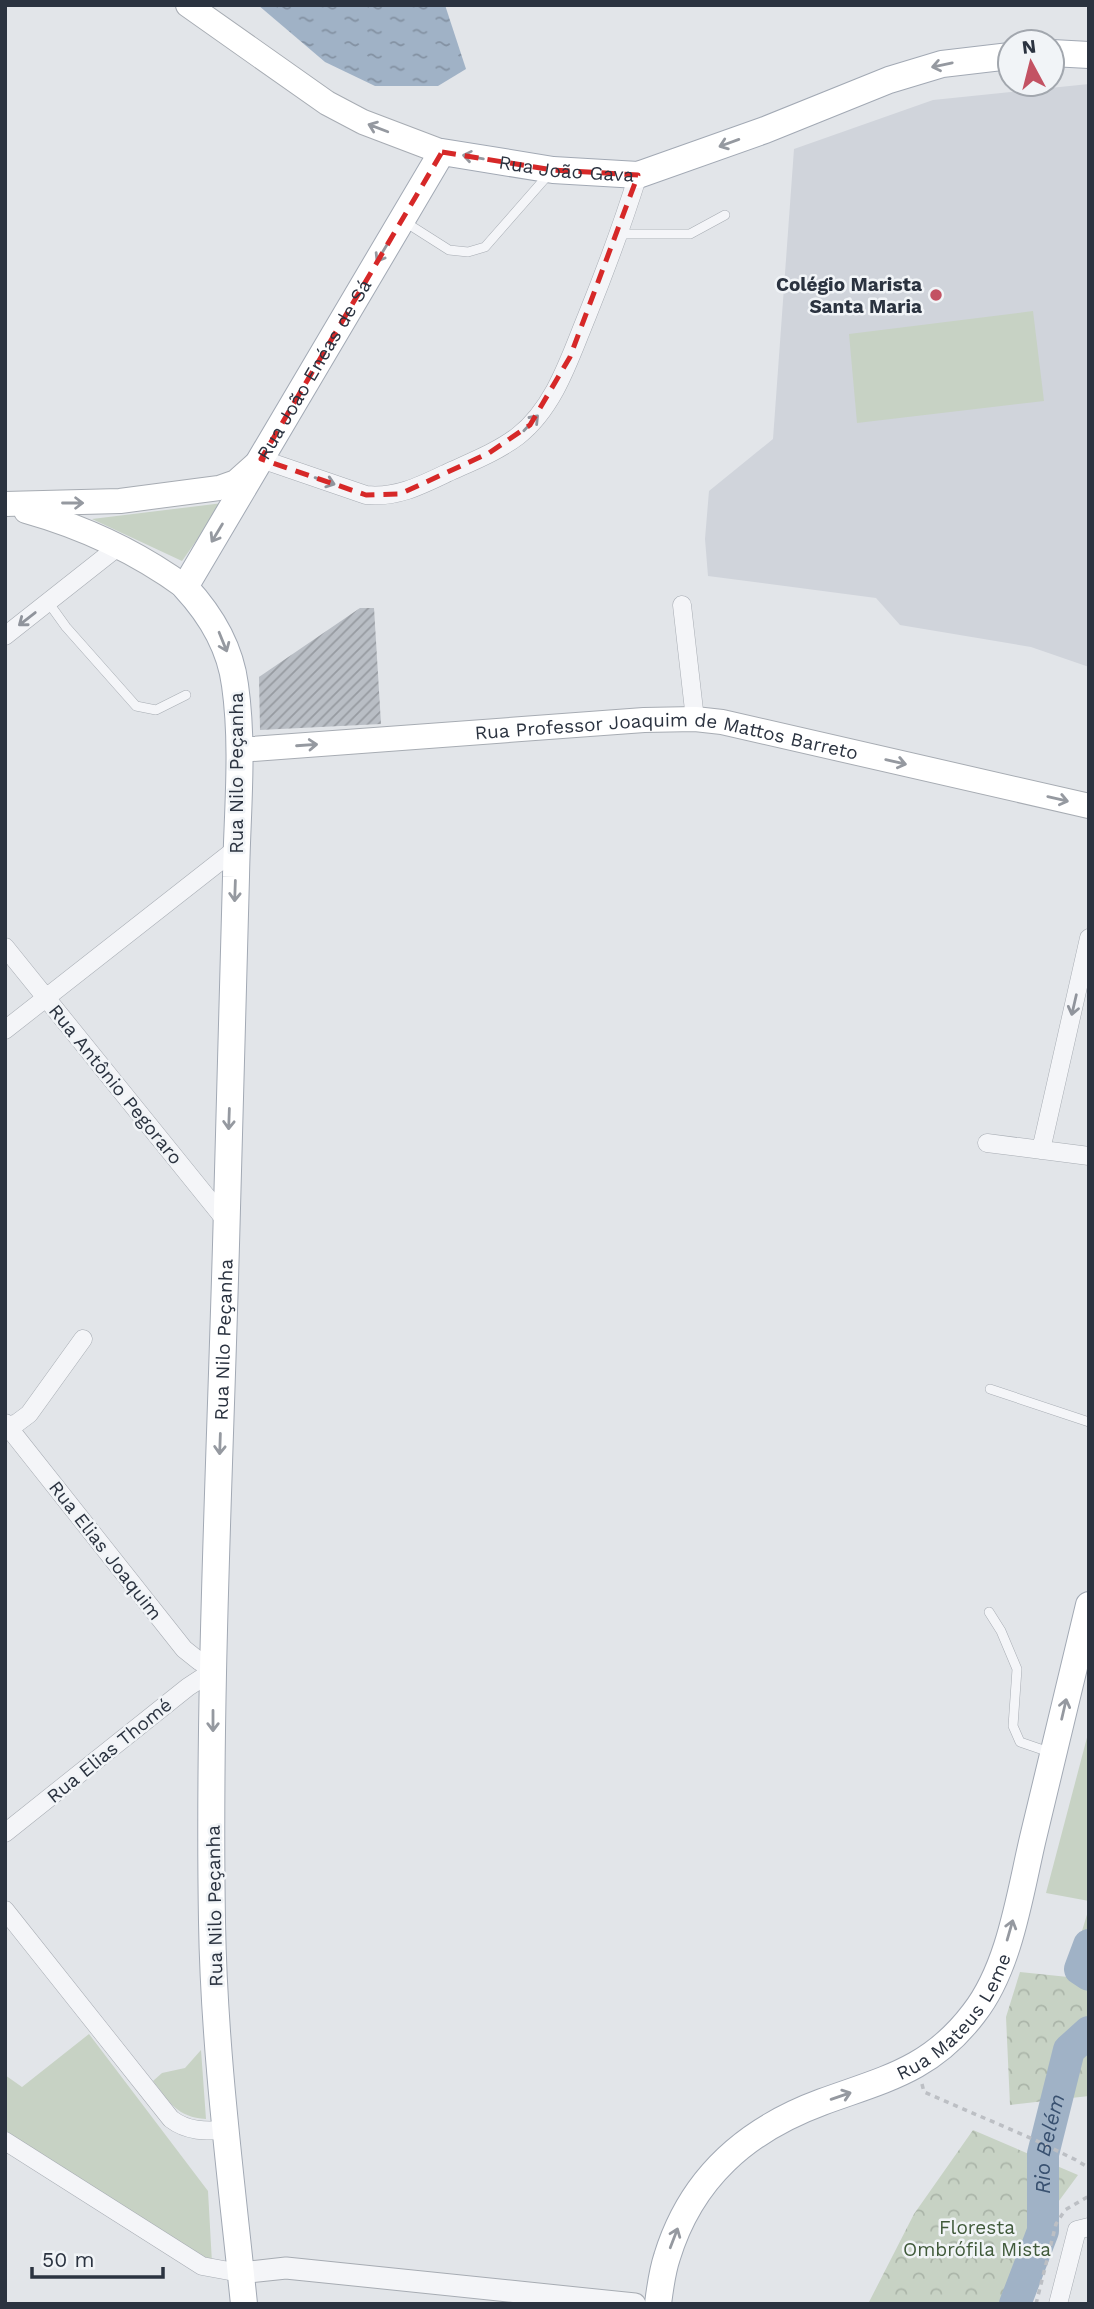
<svg xmlns="http://www.w3.org/2000/svg" width="1094" height="2309" viewBox="0 0 1094 2309" font-family="'Work Sans',sans-serif">
<style>
.built{fill:#d0d4db}
.green{fill:#c7d2c4}
.forest{fill:url(#forest-crowns)}
.water{fill:url(#water-ripples)}
.lines{fill:none;stroke-linecap:round;stroke-linejoin:round}
.river{stroke:#a0b2c6;stroke-width:32}
.building{fill:url(#building-hatch)}
.service-casing{stroke:#a7acb3;stroke-width:10}
.minor-casing{stroke:#a7acb3;stroke-width:19}
.tertiary-casing{stroke:#a7acb3;stroke-width:23}
.secondary-casing{stroke:#a7acb3;stroke-width:26}
.primary-casing{stroke:#a2a9b4;stroke-width:28}
.path{stroke:#bcbfc4;stroke-width:3.5;stroke-dasharray:5 5;stroke-linecap:butt}
.service{stroke:#f4f5f8;stroke-width:9}
.minor{stroke:#f4f5f8;stroke-width:18}
.tertiary{stroke:#f4f5f8;stroke-width:21}
.secondary{stroke:#fff;stroke-width:24}
.primary{stroke:#fff;stroke-width:26}
.oneway{stroke:#9599a0}
.oneway2{stroke:#90949c}
.marked{fill:none;stroke:#d62828;stroke-width:5;stroke-dasharray:14 9;stroke-linejoin:round}
.poi-dot{fill:#c35263;stroke:#f1f4f7;stroke-width:2.5}
.labels{text-anchor:middle;stroke-width:5;stroke-linejoin:round;paint-order:stroke}
.street-label{font-size:19px;fill:#2b3340;stroke:#f1f4f7}
.poi-label{font-size:19px;font-weight:bold;fill:#2b3340;stroke:#f1f4f7;text-anchor:end}
.park-label{font-size:19px;fill:#405a3a;stroke:#f1f4f7}
.water-label{font-size:21px;font-style:italic;fill:#395170;stroke:#f1f4f7}
</style>
<defs>
<pattern id="forest-crowns" width="20" height="18" patternUnits="userSpaceOnUse" patternTransform="scale(1.75)"><rect width="20" height="18" fill="#c7d2c4"/><path d="M2 6a3 3 0 1 1 6 0M12 15a3 3 0 1 1 6 0" fill="none" stroke="#abb5a9"/></pattern>
<pattern id="water-ripples" width="26" height="14" patternUnits="userSpaceOnUse" patternTransform="scale(1.75)"><rect width="26" height="14" fill="#a0b2c6"/><path d="M2 4q2-2 4 0t4 0M15 11q2-2 4 0t4 0" fill="none" stroke="#8391a2"/></pattern>
<pattern id="building-hatch" width="6" height="6" patternUnits="userSpaceOnUse" patternTransform="scale(1.75)"><rect width="6" height="6" fill="#b9bec5"/><path d="M-1 1l2-2M0 6l6-6M5 7l2-2" fill="none" stroke="#979ba1"/></pattern>
</defs>
<rect width="100%" height="100%" fill="#e2e5e9"/>
<!-- built -->
<path class="built" d="M1089 84V667L1031 647 900 625 876 598 708 576 705 539 709 491 773 439 794 149 933 100Z"/>
<!-- green -->
<path class="green" d="M1033 311 1044 401 857 423 849 334Z
M223 503 182 561 92 519Z
M1089 1730V1901L1046 1893Z
M89 2034 208 2191 212 2263 5 2132V2075L22 2087Z
M201 2050 206 2119C177 2117 170 2103 153 2081L162 2073 185 2068Z"/>
<!-- forest -->
<path class="forest" d="M1089 1908V2096L1010 2105 1006 2017 1020 1972 1068 1977Z
M973 2130 1078 2175 1053 2209 1029 2304H868L914 2214Z"/>
<!-- water -->
<path class="water" d="M258 5H445L466 69 438 86H375L325 62Z"/>
<g class="lines">
<!-- river -->
<g class="river">
<path d="M1089 1945 1080 1969 1089 1975"/>
<path id="s1" d="M1015 2304 1043 2231V2154L1069 2050 1089 2032"/>
</g>
</g>
<!-- building -->
<path class="building" d="M360 608H374L381 724 260 730 259 677Z"/>
<g class="lines">
<defs>
<path id="service" d="M405 222 449 250 468 252 485 247 549 174
M620 234H690L725 215
M48 602 66 627 136 706 156 710 186 695
M990 1389 1089 1422
M989 1612 1001 1631 1017 1669 1013 1726 1020 1742 1052 1753"/>
<path id="minor" d="M261 459 366 495C396 498 420 486 447 473 471 462 497 452 518 436 555 407 570 357 587 316 606 269 623 223 638 175
M682 605 695 719
M5 636 119 546
M5 947 227 1222
M5 1030 237 848
M987 1143 1089 1156
M1041 1150 1089 938
M5 1423 184 1649 199 1661 214 1670 188 1687 5 1833
M5 1427 17 1423 29 1414 83 1339
M5 1910 171 2119C188 2132 206 2131 226 2130
M5 2141 202 2266 240 2273
M1058 2304 1077 2230 1089 2227"/>
<path id="tertiary" d="M240 2273 286 2268 635 2304"/>
<g id="secondary">
<path d="M188 5 327 103 363 122 442 152"/>
<path d="M5 504 120 501 219 488 236 482 255 465"/>
<path d="M26 511C83 527 137 552 185 587"/>
<path id="s2" d="M239 750 644 720 695 719 722 722 1089 806"/>
</g>
<g id="primary">
<path d="M1052 53 1089 55"/>
<path id="s3" d="M244 2304C231 2177 214 2049 212 1922 208 1684 221 1446 227 1208 230 1097 233 987 236 877 237 814 244 748 235 685 230 646 211 615 185 587L442 152 553 170 638 175 765 130 889 80 942 64 1010 56"/>
<path id="s4" d="M658 2304C660 2288 662 2272 667 2257 691 2178 746 2130 822 2102 885 2079 931 2070 974 2013 1010 1967 1020 1893 1033 1838 1052 1760 1070 1683 1089 1605"/>
</g>
</defs>
<!-- service casing -->
<use href="#service" class="service-casing"/>
<!-- minor casing -->
<use href="#minor" class="minor-casing"/>
<!-- tertiary casing -->
<use href="#tertiary" class="tertiary-casing"/>
<!-- secondary casing -->
<use href="#secondary" class="secondary-casing"/>
<!-- primary casing -->
<use href="#primary" class="primary-casing"/>
<!-- path -->
<path class="path" d="M922 2084 924 2092 1035 2140 1076 2160 1089 2168
M1036 2304 1056 2224 1065 2210 1089 2196"/>
<!-- service -->
<use href="#service" class="service"/>
<!-- minor -->
<use href="#minor" class="minor"/>
<!-- tertiary -->
<use href="#tertiary" class="tertiary"/>
<!-- secondary -->
<use href="#secondary" class="secondary"/>
<!-- primary -->
<use href="#primary" class="primary"/>
</g>
<!-- one-way arrows -->
<defs><path id="oneway-shaft" d="M-6 0H5M1.5-3L5.5 0L1.5 3" fill="none" stroke-width="1.6" stroke-linecap="round" stroke-linejoin="round" transform="scale(1.75)"/></defs>
<g class="oneway">
<use href="#oneway-shaft" transform="translate(942 65) rotate(168)"/>
<use href="#oneway-shaft" transform="translate(378 128) rotate(-159)"/>
<use href="#oneway-shaft" transform="translate(729 143) rotate(160)"/>
<use href="#oneway-shaft" transform="translate(473 157) rotate(-170)"/>
<use href="#oneway-shaft" transform="translate(382 253) rotate(121)"/>
<use href="#oneway-shaft" transform="translate(73 503)"/>
<use href="#oneway-shaft" transform="translate(217 533) rotate(121)"/>
<use href="#oneway-shaft" transform="translate(223 642) rotate(68)"/>
<use href="#oneway-shaft" transform="translate(307 745) rotate(-4)"/>
<use href="#oneway-shaft" transform="translate(896 762) rotate(13)"/>
<use href="#oneway-shaft" transform="translate(1058 799) rotate(13)"/>
<use href="#oneway-shaft" transform="translate(235 891) rotate(92)"/>
<use href="#oneway-shaft" transform="translate(229 1119) rotate(92)"/>
<use href="#oneway-shaft" transform="translate(220 1444) rotate(92)"/>
<use href="#oneway-shaft" transform="translate(1064 1709) rotate(-77)"/>
<use href="#oneway-shaft" transform="translate(213 1721) rotate(90)"/>
<use href="#oneway-shaft" transform="translate(1010 1930) rotate(-74)"/>
<use href="#oneway-shaft" transform="translate(841 2096) rotate(-19)"/>
<use href="#oneway-shaft" transform="translate(674 2238) rotate(-69)"/>
</g>
<g class="oneway2">
<use href="#oneway-shaft" transform="translate(531 423) rotate(-47)"/>
<use href="#oneway-shaft" transform="translate(325 481) rotate(19)"/>
<use href="#oneway-shaft" transform="translate(27 619) rotate(142)"/>
<use href="#oneway-shaft" transform="translate(1074 1005) rotate(103)"/>
</g>
<!-- marked area -->
<path class="marked" d="M442 152 553 170 638 175 570 357 530 425 489 453 400 494 366 495 261 459Z"/>
<!-- markers -->
<circle class="poi-dot" cx="936" cy="295" r="7"/>
<g class="labels">
<!-- street labels -->
<g class="street-label">
<text dy="7" stroke="none"><textPath href="#s3" startOffset="2364">Rua João Gava</textPath></text>
<text dy="7" stroke="none"><textPath href="#s3" startOffset="1986">Rua João Enéas de Sá</textPath></text>
<text dy="7" stroke="none"><textPath href="#s2" startOffset="430">Rua Professor Joaquim de Mattos Barreto</textPath></text>
<text transform="translate(236 773) rotate(-90)" y="7">Rua Nilo Peçanha</text>
<text transform="translate(116 1084) rotate(51)" y="7">Rua Antônio Pegoraro</text>
<text dy="7" stroke="none"><textPath href="#s3" startOffset="966">Rua Nilo Peçanha</textPath></text>
<text transform="translate(106 1550) rotate(52)" y="7">Rua Elias Joaquim</text>
<text transform="translate(109 1750) rotate(-39)" y="7">Rua Elias Thomé</text>
<text transform="translate(214 1906) rotate(-91)" y="7">Rua Nilo Peçanha</text>
<text dy="7" stroke="none"><textPath href="#s4" startOffset="439">Rua Mateus Leme</textPath></text>
</g>
<!-- poi labels -->
<g class="poi-label">
<text x="922" y="291">Colégio Marista<tspan x="922" dy="22">Santa Maria</tspan></text>
</g>
<!-- park labels -->
<g class="park-label">
<text x="977" y="2234">Floresta<tspan x="977" dy="22">Ombrófila Mista</tspan></text>
</g>
<!-- water labels -->
<g class="water-label">
<text dy="7" stroke="none"><textPath href="#s1" startOffset="166">Rio Belém</textPath></text>
</g>
</g>
<!-- border -->
<rect width="1094" height="2309" fill="none" stroke="#2b3340" stroke-width="14"/>
<!-- north arrow -->
<g transform="translate(1031 63) rotate(353)"><circle r="33" fill="#f1f4f7" stroke="#a2a7ae" stroke-width="2"/>
<path d="M0-5L12 26L0 18L-12 26Z" fill="#c35263"/>
<text y="-10" font-size="19" font-weight="bold" text-anchor="middle" fill="#2b3340">N</text>
</g>
<!-- scale -->
<path d="M32 2267v10h131v-10" fill="none" stroke="#2b3340" stroke-width="3.5"/>
<text x="42" y="2267" font-size="21" fill="#2b3340" stroke="#f1f4f7" stroke-width="5" paint-order="stroke">50 m</text>
</svg>
